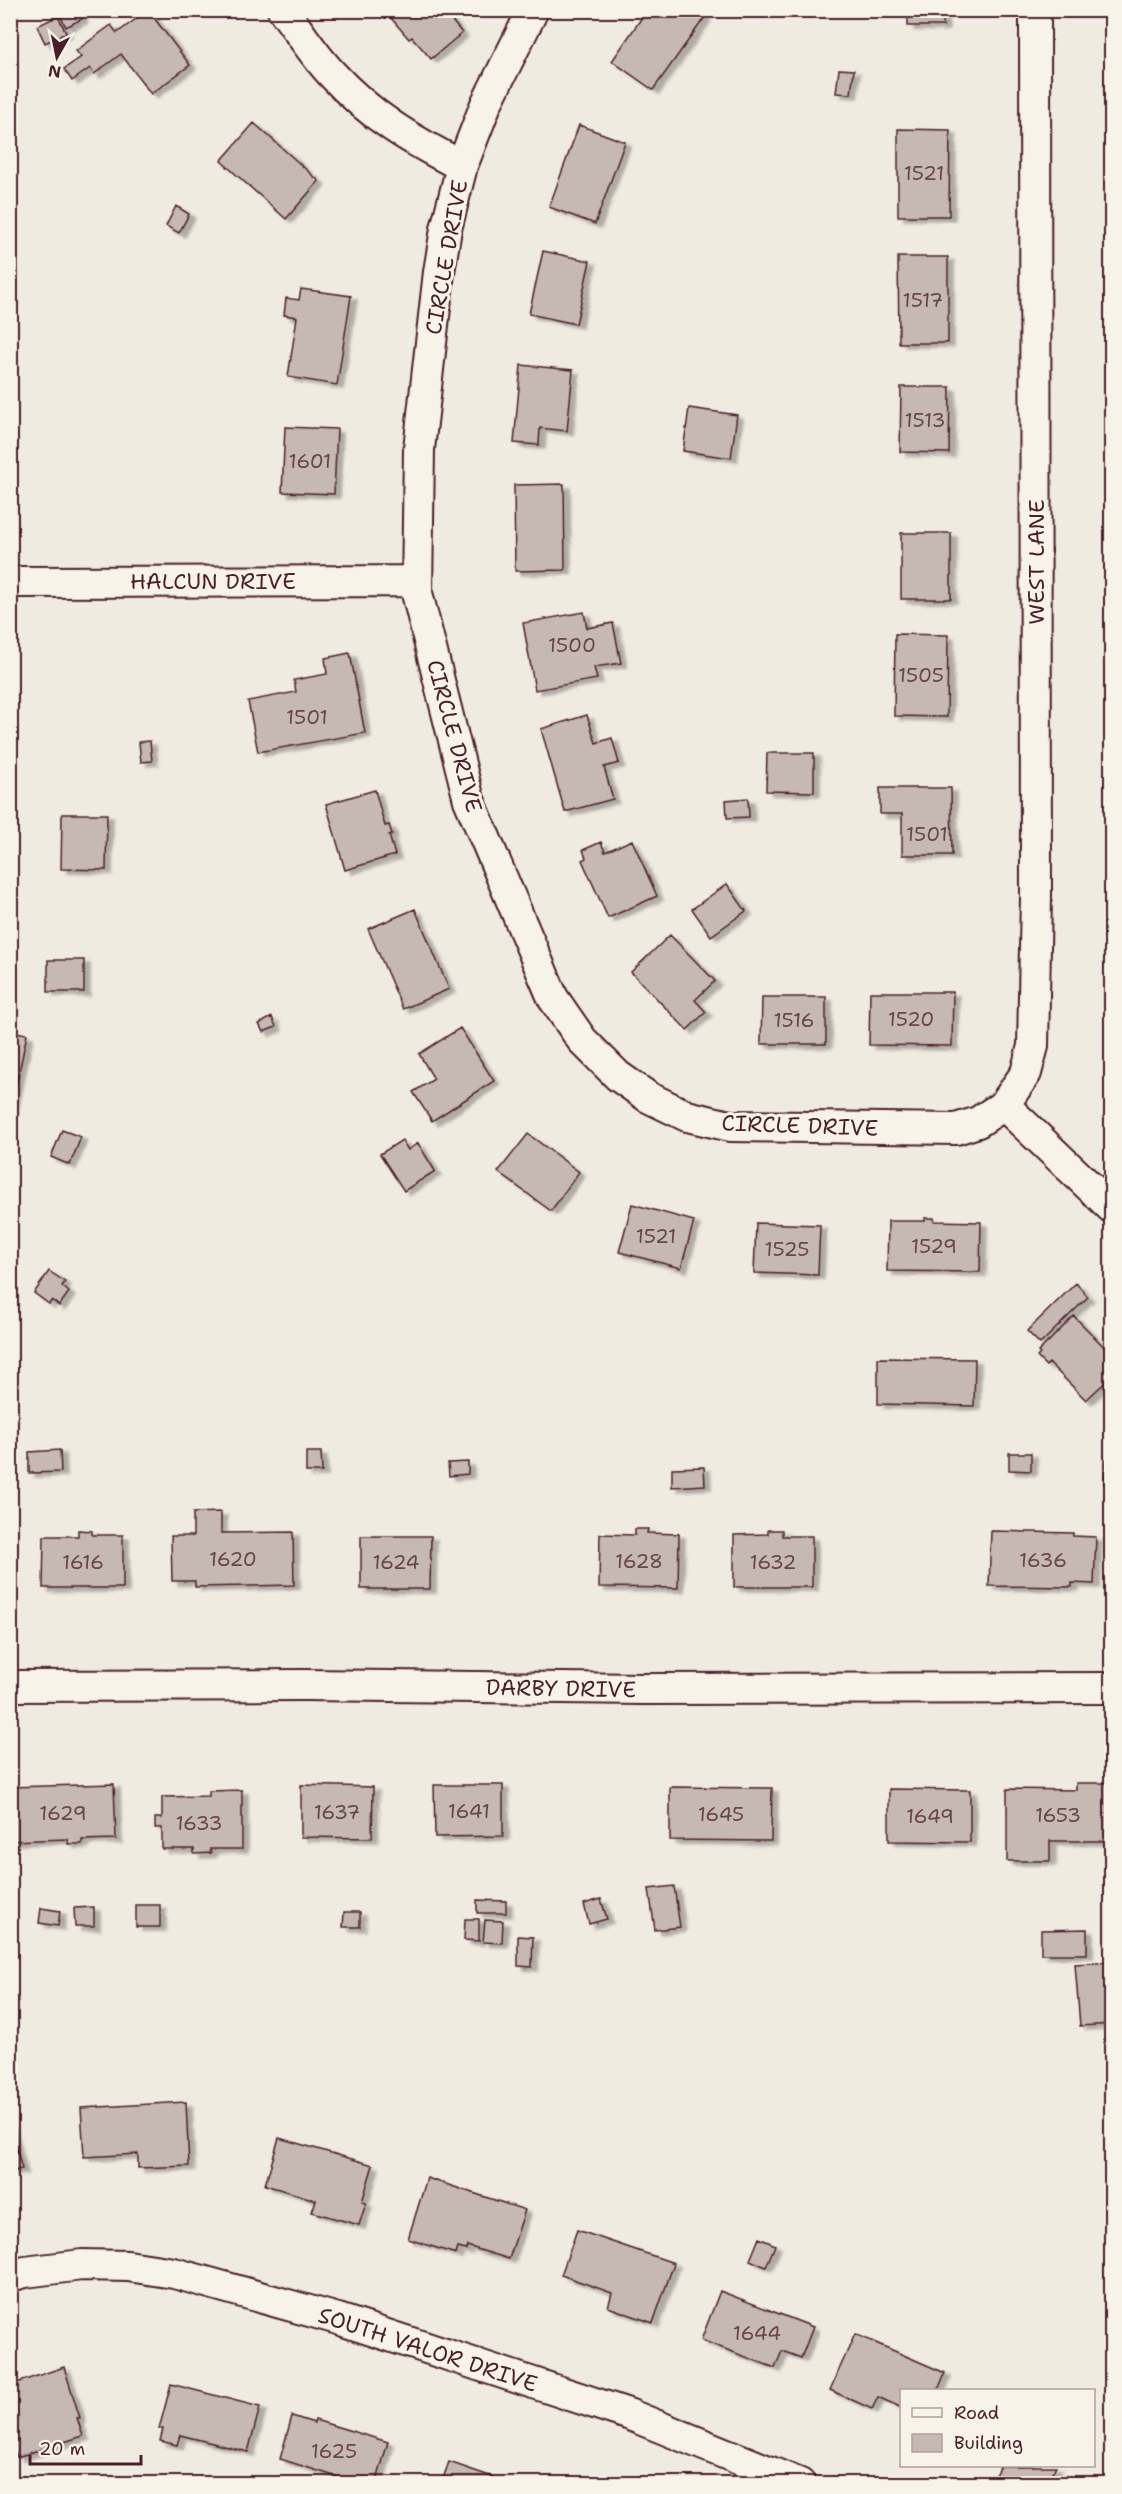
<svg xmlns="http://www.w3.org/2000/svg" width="1122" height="2494" viewBox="0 0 1122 2494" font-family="'Shantell Sans',sans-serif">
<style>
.building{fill:#c6b8b3;stroke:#4a1f2b;stroke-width:1.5;filter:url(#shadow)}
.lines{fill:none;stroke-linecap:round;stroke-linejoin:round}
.minor-casing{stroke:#4a1f2b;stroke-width:34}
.minor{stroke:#f7f3e8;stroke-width:30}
.labels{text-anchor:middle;stroke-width:6;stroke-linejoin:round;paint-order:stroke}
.number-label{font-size:20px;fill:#69454d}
.street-label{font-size:22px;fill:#4a1f2b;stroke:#f7f3e8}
</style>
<defs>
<filter id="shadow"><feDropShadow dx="6" dy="4" stdDeviation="1.5" flood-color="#0004"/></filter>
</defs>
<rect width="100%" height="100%" fill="#f0ebe0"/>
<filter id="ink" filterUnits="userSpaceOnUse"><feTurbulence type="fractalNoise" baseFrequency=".0167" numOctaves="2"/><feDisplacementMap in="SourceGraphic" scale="12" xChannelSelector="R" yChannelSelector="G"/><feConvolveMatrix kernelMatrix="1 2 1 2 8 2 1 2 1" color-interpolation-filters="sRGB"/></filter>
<g filter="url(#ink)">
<!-- building -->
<path class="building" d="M69 10H78L82 19 66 27 60 15Z
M148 10 190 65 151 94 121 54 94 74 90 68 72 81 64 69 81 57 76 51 111 25 117 33Z
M384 10H443L462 33 431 59 412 37 409 39Z
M647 10H695L705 17 653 90 612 61Z
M908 10H943V26H908Z
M58 16 66 33 45 43 37 26Z
M839 69 854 70 851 94 836 93Z
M254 123 319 181 286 219 221 161Z
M579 125 625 142 595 224 549 207Z
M898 129 950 130 949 216H898Z
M176 206 189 214 179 233 166 226Z
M543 251 590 261 576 324 529 314Z
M898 257H948V343H899Z
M301 289 351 296 337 385 288 377 297 317 284 315 286 298 299 300Z
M521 365 573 370 567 431 540 428 539 445 514 443Z
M901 387H950L949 453 900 452Z
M689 408 737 415 731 458 683 451Z
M285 427 337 429 334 494 282 492Z
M564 484 565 570 515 571 514 485Z
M901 533H951V599H901Z
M584 612 587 628 613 623 621 663 594 667 597 679 535 690 523 623Z
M895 634 948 635 947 717 894 716Z
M350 653 365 733 258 752 248 701 296 692 294 680 327 674 325 658Z
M587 715 596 743 612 738 619 763 604 767 613 799 565 812 541 729Z
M150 741 152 761 141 762 139 742Z
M767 753H814V792L766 791Z
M880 788H951L952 855H902V814H880Z
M375 790 385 826 389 825 392 834 389 835 395 855 345 870 326 804Z
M748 798 749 817 727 818 726 800Z
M62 814H107L106 870 61 869Z
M632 840 657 896 608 918 582 860 586 858 583 850 601 842 605 852Z
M727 884 746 911 711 936 692 909Z
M415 909 449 989 403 1009 368 929Z
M670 935 715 981 695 1000 706 1012 687 1030 631 972Z
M48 960H84V992H48Z
M870 992H953L952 1046 869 1045Z
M762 997H826V1044H761Z
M272 1017 276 1027 263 1032 259 1024Z
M460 1028 494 1081 432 1121 413 1092 434 1079 419 1054Z
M10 1031 27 1034 10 1116Z
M62 1130 81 1137 70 1165 51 1157Z
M528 1134 579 1172 551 1211 498 1172Z
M402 1140 408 1150 418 1143 435 1171 404 1191 380 1154Z
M632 1204 694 1221 681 1268 619 1252Z
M925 1218H934V1221L981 1222 980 1272 887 1271 888 1221H925Z
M756 1223 820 1225 818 1275 754 1273Z
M49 1271 65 1282 62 1286 69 1292 59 1306 52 1300 49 1304 34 1293Z
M1076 1283 1088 1297 1040 1344 1027 1331Z
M1074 1316 1112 1355V1376L1086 1400 1049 1363 1046 1366 1037 1357 1040 1354 1038 1352Z
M878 1358 975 1359 974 1406 878 1404Z
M60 1450 61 1472 29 1473V1452Z
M306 1452H321L322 1472H306Z
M1009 1453H1031V1471L1009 1470Z
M1106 1459 1112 1460V1485L1104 1484Z
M468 1462V1474L449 1476 448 1463Z
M704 1467 705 1485 672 1487V1468Z
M221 1512V1533L293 1532 294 1585 195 1587V1581H172L171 1536H193V1513Z
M635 1529H648L647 1533 679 1534 678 1588 599 1587 600 1534 635 1535Z
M78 1530 92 1531V1535H123V1588H43L44 1536H78Z
M768 1530H782V1536H812V1587H734V1535L768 1534Z
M991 1531 1073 1533V1536L1096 1537 1094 1584 1072 1583V1587L989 1586Z
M361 1536H431L430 1589H361Z
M1076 1783H1110V1841H1050V1861H1007V1789L1076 1790Z
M114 1784 116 1839 82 1840V1844H68V1839L10 1841V1787Z
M301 1785 373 1787 372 1838 301 1837Z
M434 1785H503V1836L435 1837Z
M670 1787 772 1788 771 1841 670 1840Z
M889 1789 970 1790V1842L889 1841Z
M242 1790V1849H210L211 1853 194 1854V1849H162V1828H155V1818H162V1797L209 1796V1791Z
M674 1886 680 1927 655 1930 649 1889Z
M601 1899 607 1919 589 1924 584 1904Z
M477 1900 506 1901V1913H477Z
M136 1905H160V1927H136Z
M94 1907V1926H75L74 1908Z
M41 1908 60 1911 58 1926 39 1923Z
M344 1912H360V1927H343Z
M465 1919H479V1941L464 1940Z
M485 1920 503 1921 502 1943 483 1942Z
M1087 1929V1954H1041V1930Z
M518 1936 533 1937 532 1967 518 1966Z
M1112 1962V2024L1080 2026 1075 1964Z
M186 2102 189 2166 138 2168V2154L84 2157 81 2108Z
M10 2124 22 2169 10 2172Z
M279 2138 373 2165 362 2202 366 2203 359 2225 312 2212 316 2200 265 2185Z
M427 2178 525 2210 509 2259 467 2246 466 2250 458 2248 456 2254 408 2239Z
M577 2230 674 2263 653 2323 608 2307 612 2293 561 2275Z
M759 2238 775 2245 766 2267 750 2260Z
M720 2291 813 2327 801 2358 782 2351 775 2368 701 2340Z
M855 2334 945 2373 938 2390H902V2408L878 2397 872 2409 830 2390Z
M64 2367 80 2418H77L83 2436 17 2457 10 2438V2385Z
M171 2384 260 2407 248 2452 180 2435 177 2445 160 2441 163 2429H159Z
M292 2416 314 2423 315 2420 388 2442 376 2484H360L280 2459Z
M449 2462 513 2484H441Z
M1000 2466H1056L1046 2484H1010L995 2475Z"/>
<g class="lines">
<defs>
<path id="minor" d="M283 10C299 31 313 54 331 73 370 116 411 140 462 166
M533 10 486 104 462 166 446 229 439 272 419 449 417 593 469 800 553 998 582 1040 618 1076 648 1097 687 1116 730 1126 956 1129 978 1122 1004 1105 1026 1073 1033 1046 1036 897 1035 10
M10 582 415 581
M1004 1105 1112 1208
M10 1686 305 1685 643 1689 1112 1688
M10 2276 25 2272 82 2265 128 2266 174 2273 338 2319 628 2414 800 2484"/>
</defs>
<!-- minor casing -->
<use href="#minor" class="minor-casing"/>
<!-- minor -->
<use href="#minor" class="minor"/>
</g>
</g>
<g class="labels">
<!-- number labels -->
<g class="number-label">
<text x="924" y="180">1521</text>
<text x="923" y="307">1517</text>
<text x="925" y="427">1513</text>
<text x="310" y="468">1601</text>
<text x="572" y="652">1500</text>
<text x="921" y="682">1505</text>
<text x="307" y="724">1501</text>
<text x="927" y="841">1501</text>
<text x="911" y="1026">1520</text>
<text x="794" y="1027">1516</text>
<text x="656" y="1243">1521</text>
<text x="934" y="1253">1529</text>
<text x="787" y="1256">1525</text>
<text x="233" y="1566">1620</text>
<text x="1043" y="1567">1636</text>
<text x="639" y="1568">1628</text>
<text x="83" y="1569">1616</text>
<text x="396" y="1569">1624</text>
<text x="773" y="1569">1632</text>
<text x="469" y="1818">1641</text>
<text x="337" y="1819">1637</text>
<text x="63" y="1820">1629</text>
<text x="721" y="1821">1645</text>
<text x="1058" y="1822">1653</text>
<text x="930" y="1823">1649</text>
<text x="199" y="1830">1633</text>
<text x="757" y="2340">1644</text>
<text x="334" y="2458">1625</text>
</g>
<!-- street labels -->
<g class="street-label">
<text transform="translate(446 257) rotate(-80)" y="8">CIRCLE DRIVE</text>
<text transform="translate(1036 562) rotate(-90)" y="8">WEST LANE</text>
<text x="213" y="589">HALCUN DRIVE</text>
<text transform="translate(455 736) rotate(75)" y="8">CIRCLE DRIVE</text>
<text transform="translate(800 1125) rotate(2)" y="8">CIRCLE DRIVE</text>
<text transform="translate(561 1688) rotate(1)" y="8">DARBY DRIVE</text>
<text transform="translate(428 2349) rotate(18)" y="8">SOUTH VALOR DRIVE</text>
</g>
</g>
<!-- margin -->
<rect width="1122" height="2494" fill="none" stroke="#f7f3e8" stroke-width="36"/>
<rect x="18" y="18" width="1086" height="2458" fill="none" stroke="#4a1f2b" stroke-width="2" filter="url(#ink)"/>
<!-- legend -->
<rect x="900" y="2389" width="195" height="78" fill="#f7f3e8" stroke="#b29e9c" stroke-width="1.5"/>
<rect x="912" y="2408" width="30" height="9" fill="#f7f3e8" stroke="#b29e9c" stroke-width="1.5"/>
<text x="954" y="2419" font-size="18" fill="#4a1f2b">Road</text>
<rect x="912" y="2434" width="30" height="18" fill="#c6b8b3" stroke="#b29e9c" stroke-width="1.5"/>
<text x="954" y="2449" font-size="18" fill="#4a1f2b">Building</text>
<!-- north arrow -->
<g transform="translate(57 57) rotate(189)" stroke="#f7f3e8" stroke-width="4.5" paint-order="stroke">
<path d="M0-4.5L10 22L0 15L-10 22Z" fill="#4a1f2b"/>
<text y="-9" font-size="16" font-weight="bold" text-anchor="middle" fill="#4a1f2b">N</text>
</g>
<!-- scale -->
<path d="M30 2455v9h111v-9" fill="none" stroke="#4a1f2b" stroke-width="3"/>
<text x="39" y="2455" font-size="18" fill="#4a1f2b" stroke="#f7f3e8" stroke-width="4.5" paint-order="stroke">20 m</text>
</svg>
